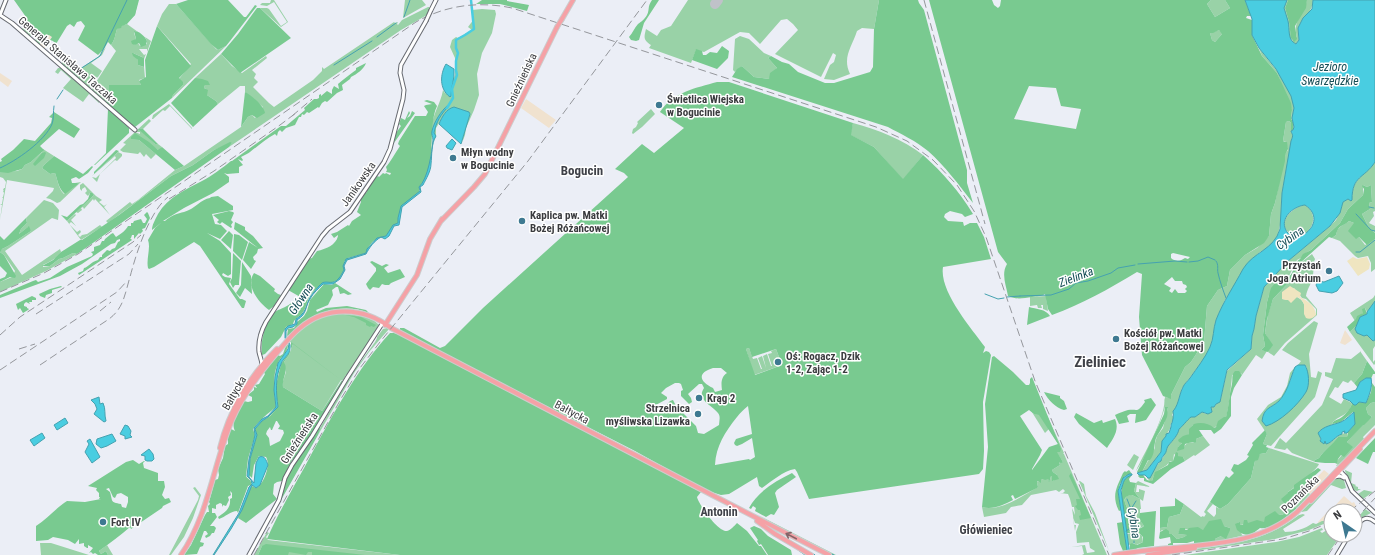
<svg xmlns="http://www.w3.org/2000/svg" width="1375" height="555" viewBox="0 0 1375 555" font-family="'Roboto Condensed',sans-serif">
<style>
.commercial{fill:#f0e2cf}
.green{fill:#99d2a7;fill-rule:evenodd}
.forest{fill:#79ca90;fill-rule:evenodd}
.sand{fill:#efe5c0}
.water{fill:#49cde1;stroke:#45a2b0;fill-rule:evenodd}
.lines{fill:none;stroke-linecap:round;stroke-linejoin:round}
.stream{stroke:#45a2b0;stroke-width:1}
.river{stroke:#49cde1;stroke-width:2.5}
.runway{stroke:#c0c2c9;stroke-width:10}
.minor-casing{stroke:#676a71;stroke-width:5}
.major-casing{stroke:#cccccd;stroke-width:6}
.minor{stroke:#fff;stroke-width:3}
.major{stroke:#f5a1a6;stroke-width:4}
.rail{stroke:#95979c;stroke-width:1;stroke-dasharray:8 4;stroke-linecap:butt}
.minor-bridge-casing{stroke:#676a71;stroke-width:5;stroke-linecap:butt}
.major-bridge-casing{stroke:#cccccd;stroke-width:6;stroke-linecap:butt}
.minor-bridge{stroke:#fff;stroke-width:3}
.major-bridge{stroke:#f5a1a6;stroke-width:4}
.oneway{stroke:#856468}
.poi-dot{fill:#3e7991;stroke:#fff;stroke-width:1.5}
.labels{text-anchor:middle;stroke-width:3;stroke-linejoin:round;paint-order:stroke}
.street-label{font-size:11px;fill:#3b3c3f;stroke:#fff}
.poi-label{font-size:11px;font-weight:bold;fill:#3b3c3f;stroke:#fff;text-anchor:start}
.water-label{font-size:12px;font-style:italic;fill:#174f57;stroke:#fff}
.neighbourhood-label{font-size:12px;font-weight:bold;fill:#3f4148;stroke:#fff}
.quarter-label{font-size:13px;font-weight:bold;fill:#3f4148;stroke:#fff}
.district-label{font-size:15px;font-weight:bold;fill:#3f4148;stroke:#fff}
</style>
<rect width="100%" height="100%" fill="#ebeef6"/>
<!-- commercial -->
<path class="commercial" d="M70 9 44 49 39 45 60 13Z
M0 73 12 81 8 87 0 81Z
M526 99 556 120 549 128 521 108Z
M1345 330 1352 340 1345 345 1340 343Z
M1324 470 1329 474 1310 494 1305 490Z
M1344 496 1352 503 1354 502 1356 506 1349 511H1331V521L1318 523V522L1330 509H1332Z"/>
<!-- green -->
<path class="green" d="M271 0H274L288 22 281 27 260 8H267L269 9 281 26 287 22 274 2 267 6 260 5 262 3H270Z
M405 0H422L426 5 403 18Z
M688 0H879L874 29 862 28 857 31C852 47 842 57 850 74L834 80 824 79 830 65 834 62 836 55 833 53 821 77 775 54 798 30 793 24 787 19 781 20 760 44 749 33 740 32 704 52 696 50 691 63 649 48 651 45C643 40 644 37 646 29L657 36 661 30 671 26Z
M1211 0H1225L1230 8 1215 17 1207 4Z
M1287 0H1288L1285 8 1289 22 1292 41 1297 37C1292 20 1304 16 1307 0H1313C1312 19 1295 16 1299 40L1296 44C1286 42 1289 28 1287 20 1286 16 1284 12 1284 7Z
M138 1 135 15 124 25 127 24 138 32 135 31 134 33 136 39 135 40 134 45 138 43 140 46 147 44V41L145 37 151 41 147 52V49H139L144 55 146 54 144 59 142 57 133 53 138 60V65L144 67 145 78 139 80 141 85 105 102 91 90 116 51 111 45C115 40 115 35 117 29L122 26Z
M169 4H176L216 49 218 50 226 46 172 98 173 95 183 85V83L179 79 191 64 157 26 162 14Z
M428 7H429L431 9 427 15 401 30 229 147 232 143 214 150 193 165 171 176 108 223 106 221 130 202 132 204 138 200 175 170 184 166 241 127 248 117 252 115 255 118 263 107 245 92V86H240L218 104 216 101 207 95 206 89 204 88 205 85 195 78 221 54 232 66 242 73 266 56 267 58 252 70 256 74 254 78 258 82 253 87 269 103 274 107 313 80 322 71V67L324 69 394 22 395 23 398 22 397 24 398 25 402 20Z
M482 9 495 10 496 14 492 33 482 53 477 74 479 95 474 110 466 128 465 135 462 143 465 128 470 114 469 112H446L436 128V137L434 140C427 119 440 108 443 90L445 93 451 96V86L455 75V58L450 47 452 40 456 37 458 38 472 30 468 27 474 19 472 10Z
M32 25 35 27 30 37 21 29Z
M1219 30 1222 32V34L1215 42 1212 40 1210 33Z
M740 36 749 39 764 53 771 56 768 58 777 68 769 79 754 77 742 66 735 72 733 70 735 39Z
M106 47 102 55 91 63 102 71 98 77 95 79 90 89 61 64 64 60 78 70 98 57Z
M1259 48C1270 63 1289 83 1294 102 1295 109 1292 114 1293 121L1291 119 1292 110 1277 73 1262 56Z
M58 68H61L89 91 88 92 99 102V103L89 94 83 102 63 88 71 79 61 70 58 74 55 72Z
M169 104 192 128V129L170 106 165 111 163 110 153 119H152L153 115Z
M651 109 655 114 642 127 633 134 632 133 633 129 636 127 638 123 637 122Z
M149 119 151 121 143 129H139L155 144H158L162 147 160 150H158L144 140 131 139 139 140 156 154 151 159 146 154 144 157 140 152 138 154 123 152 120 150 126 144 123 143 135 132 140 134V132H137L136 131Z
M1289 121 1291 123V132L1293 135 1282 193 1281 220 1278 235 1270 247 1260 252 1245 267 1235 285 1225 300 1215 323 1214 335 1211 346 1204 359 1182 388 1177 406 1172 415 1174 418 1170 426 1171 427 1164 439 1161 452 1147 470 1142 472 1155 448V443L1157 436 1163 428 1168 408 1165 407C1159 426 1148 454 1136 471 1143 455 1168 414 1164 397L1165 400V397L1171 398V395L1185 367 1191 362 1204 342 1207 306 1218 290 1227 286 1230 270 1245 255 1257 248 1269 236 1271 214 1275 203 1285 154 1288 150 1286 142 1283 141 1286 122Z
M853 123C879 130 902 139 923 155L903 180 874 147 850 135Z
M43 149 54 156 44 165 42 168 50 174 55 173C58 181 58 188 64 194L77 183H75L81 182 60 202 57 203 50 199 46 198 53 191 54 188 7 180 0 220 2 205 0 204H2L3 198 2 197H3L4 193 3 191 4 190H3L4 188H5L6 182 3 178 0 177V172L17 171 22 169 25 165 31 162 42 152Z
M118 152 122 154V156L117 161 115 160 100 174 97 182 92 177 96 178 116 158 115 156 92 176 94 174Z
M1375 162V211L1373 212 1374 216 1369 223 1375 226V233L1369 228 1362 214 1370 209 1369 203 1372 202 1371 185 1367 187 1363 185V195L1348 209 1340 223 1311 250C1304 253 1303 258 1297 260L1287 280 1269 295 1267 302 1263 335 1265 346 1261 350 1267 351 1262 359 1256 355 1242 375 1241 373 1232 375C1232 380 1228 414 1226 417 1223 421 1217 426 1214 428L1193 425 1189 430V434C1182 438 1184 443 1178 447H1184C1186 443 1190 441 1195 443L1196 439 1203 436 1210 445 1195 456 1194 455 1185 461 1183 457H1179L1174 454 1173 461H1170C1164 471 1157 465 1152 481H1150L1147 478H1148L1164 456 1167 447 1175 438 1176 434 1184 422 1191 417H1195L1202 412 1206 414 1212 410 1211 407H1214L1221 398 1227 371 1251 349 1252 336 1254 329 1256 316 1264 287 1288 261 1330 226 1336 220 1341 209 1343 202 1348 199 1352 200C1352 176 1364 178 1375 162Z
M83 183 96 196 102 200 99 202 104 206 107 204 104 207 110 215 95 199 94 201 93 199 84 209 83 207 81 208 82 210 78 213 76 212 94 195 90 193 88 196 85 193 87 191 85 187 82 189V191L80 189V185Z
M44 200 53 203 59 210 58 220 52 218 5 251 22 275 60 249 61 252C57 258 50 262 43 265V267L50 266 59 259 63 258 73 253 77 254 46 271 0 292V282L12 277 15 271 4 255 0 252V250L8 246 31 231 28 227 19 234 21 229 27 223 26 218Z
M1305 205C1325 218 1304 245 1289 233 1276 222 1293 207 1305 205Z
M75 214 76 215 71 220 76 226 71 222 69 224 77 232 80 230 81 232 78 235 80 237 82 235 87 234 100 225 102 227 81 240 67 221Z
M1349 221 1354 223 1355 238 1359 237 1365 245 1375 239V269L1371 272V263L1368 256 1358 258 1355 256 1340 241 1332 238 1336 235C1337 226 1343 226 1349 221Z
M1312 254 1315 259C1313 264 1314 269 1313 275 1313 281 1307 289 1306 296L1317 309V315L1285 343 1274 356 1268 352 1272 345 1265 333 1268 314 1273 299 1291 280 1299 264ZM1294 288 1302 298 1306 299 1316 309V315L1304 312C1305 304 1304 301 1297 297L1289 300 1282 299V297Z
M1375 295V301L1367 312 1365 308 1363 313 1355 321 1350 313 1373 298Z
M1046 296 1048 311 1043 309V305H1041L1042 308H1038L1037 305 1030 306V297Z
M334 314C348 314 369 314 379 325L347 376 346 375 343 380H341L322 411 283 387V381L286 372 284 362 289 355 293 344 289 341C302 328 316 317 334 314Z
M1314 321 1318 323 1309 354 1311 377 1316 378 1318 371 1322 373 1315 397 1271 446 1263 444 1267 434 1257 419 1268 405 1281 397 1287 386 1290 373 1295 367C1290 379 1288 391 1279 401 1271 409 1263 407 1263 421L1301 398 1306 392 1307 368 1305 365H1298L1301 361 1282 350 1288 343Z
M1357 325 1365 335H1367L1373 341 1375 340V346L1373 349V362L1375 360V364L1374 365 1350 332Z
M387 328 389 329 369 352 354 373 318 435 320 430V428L349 378 375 342 377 338V337L383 329Z
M749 348 753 359 757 358 761 369H762L758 358 762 356 766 368 763 356 767 354 771 366H772L768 354 772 353 771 351 776 349 782 365 754 375 746 349Z
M1360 351 1367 361 1362 374 1354 383 1351 380 1348 383 1343 381 1338 388 1335 387 1329 397 1341 404 1344 399 1352 403C1349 416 1339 415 1332 423L1333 424 1321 430 1318 433 1321 437 1320 440 1324 443 1325 441 1326 444C1335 442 1336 433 1347 433V437H1338C1332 445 1324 450 1319 458L1315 460V462L1292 453 1287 448 1285 450 1274 448 1280 438 1286 443 1322 405 1333 379 1325 376V372L1331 373 1336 358 1351 359 1360 352Z
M1375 401V425L1363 437 1364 439 1363 442 1337 466 1336 465H1338L1335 463 1342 455 1352 447 1347 442 1363 424 1372 417 1368 414 1366 408 1371 403 1375 402Z
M1030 409 1034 414 1047 415 1064 453 1063 454H1064L1107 555H1082L1084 554 1082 546 1071 547 1085 545 1087 553 1094 552 1095 551 1090 548 1089 542 1077 543 1076 532 1079 524 1075 523 1073 517 1074 525H1076L1075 531 1072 508 1075 515 1074 507H1072L1070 499 1068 494 1060 493H1063L1065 491 1063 489 1059 492 1056 490 1031 495 1022 505 1011 507 1006 513 984 517 982 507C1001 512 1022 496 1038 487L1037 482 1043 479H1048L1049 481 1050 480 1051 476H1053V481L1057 475 1053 472 1052 470 1060 465 1059 462H1063L1055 450 1058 444 1049 429 1045 433Z
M1269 448 1319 464C1317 470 1294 488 1288 492L1285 504 1302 490V494L1304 495 1306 491 1310 494 1297 508 1295 507 1282 515 1278 514 1264 522 1240 525 1238 522 1242 535H1245L1215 542V539L1221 536 1230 528 1224 526 1203 530 1189 529 1180 530 1178 534 1188 535 1184 537 1177 539 1172 534 1169 535 1162 530 1160 532V528L1167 527 1169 517 1180 514 1184 504 1201 517 1203 516 1204 517 1206 514 1204 512 1210 502 1213 504 1207 511 1214 517 1216 514V507L1220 509 1228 504 1251 478 1255 461 1260 454 1266 453Z
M1134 454 1139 457 1133 470 1127 465Z
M1345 470 1352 473 1351 483 1356 485 1355 486 1358 487V489H1361L1357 491 1354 490C1350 484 1348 477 1345 471Z
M1336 477 1344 480 1346 488 1342 489 1331 485 1307 511 1301 512Z
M1079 481H1080L1084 484 1086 496 1095 513 1109 551Z
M1138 481 1151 487 1137 485 1136 492H1139V489L1145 491 1143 501 1140 499 1141 509H1140V520L1144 526 1140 528 1131 529C1127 523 1130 517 1128 510 1127 506 1124 504 1125 500 1125 496 1128 495 1132 495L1140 499 1134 491 1136 483Z
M195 487 201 495 193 518 184 537 171 555H169L198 500 199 496 193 488Z
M1364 490 1373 492 1363 499 1358 494Z
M1365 509 1371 513 1361 518 1355 525V521Z
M1303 514 1305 515 1283 529 1285 532C1294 532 1305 529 1313 523L1316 524 1322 521H1331L1309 530 1275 539 1167 555H1157C1210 544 1254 550 1299 515Z
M758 515 836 555H833L806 543Z
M1331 524V530L1330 531 1331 532V535H1341L1327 555H1185L1276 542 1299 537 1322 528 1323 530 1320 531 1322 533 1327 530 1326 527 1323 528Z
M267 532 269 533 266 537 268 540 400 555H261L262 546 258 555H254Z
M1137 532 1142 536 1143 542 1136 545 1134 543 1129 545 1127 534Z
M40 543H51L89 555H41Z
M107 545 113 555H108L106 551 101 554 99 551Z"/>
<!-- forest -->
<path class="forest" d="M14 0H139L135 15 127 24 122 26 121 28 117 29C115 35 115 40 111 45L108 42 104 49 98 55 78 40 85 26 81 21 77 22 74 27 70 24 67 26 56 44 53 41 50 40 52 37 49 35 45 36 39 45 35 41 39 33 34 30V26H28L26 17Z
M188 0H228L244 17H246L255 5 257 6 230 41 226 46 218 50 211 44 176 4Z
M482 0H507V1L529 5 527 11 500 4H476Z
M652 0H659L644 23 639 40 636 41 631 40 629 37C633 33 634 28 638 24 642 21 644 20 647 15 650 9 647 7 652 0Z
M879 0H918L919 3 924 10 967 170V183L973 203C959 185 945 166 928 151 916 141 901 134 888 127L732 77 737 69 742 66 754 77 769 79 770 73 777 68 768 58 771 56 782 62 789 64 798 72 825 83H834L870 72 873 67 874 29Z
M929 0H992L994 5 998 8 1000 6 1001 0H1211L1207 4 1215 17 1230 8 1225 0H1245L1251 16H1247L1246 18 1252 20V35L1262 56 1277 73 1291 103 1292 110 1291 119C1294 122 1294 126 1293 130L1291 131V123L1289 121 1286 122 1283 141 1285 142H1287L1288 149 1285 155V161L1275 203 1271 214 1269 236 1264 243 1245 255 1230 270 1227 286 1218 290 1207 306 1204 342 1191 362 1185 367 1171 395V399L1163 396 1142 355 1139 317 1142 274 1137 272C1109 289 1082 304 1052 315L1048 309 1045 294C1040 297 1037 296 1032 297 1023 298 1017 300 1008 296 1006 285 1001 274 1007 264L998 252ZM1219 30 1222 34 1215 42 1212 40 1210 33H1213ZM1029 86 1056 88 1061 106 1081 109 1076 129 1014 119ZM1173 253 1190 257 1188 259 1185 258C1181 261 1175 262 1171 258V254ZM1172 277 1175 281H1182L1183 284 1186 285 1187 287 1185 289 1187 291 1185 293H1178L1175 289 1172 293 1169 291 1171 288 1164 284Z
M1288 0H1307L1306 8 1295 26 1297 39 1294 42 1291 38 1289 22 1285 8Z
M257 8H260L291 38 240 73 221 54 238 34Z
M157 26 191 66 179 78 183 82V85L173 95 172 98 135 127 122 118 105 102 109 101V85H141L139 81 146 77 145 60Z
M134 31C139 31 145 36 147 41L146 45 141 47 139 43 135 45 132 44 131 41 136 39Z
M722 46 729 51 728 58 717 69 692 60 696 49 702 51 703 55H706L710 52 717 53Z
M132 53H133L144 58V67L138 65V60L133 56Z
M366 63C364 69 357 74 351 77L350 79 342 85 343 90 337 93 327 102 325 101 322 103 319 108 318 107 309 113 307 112 304 115 302 114 301 117H299L295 125 286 128 282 132 280 130 278 132 277 136 275 134C266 139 258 146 250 152 248 154 244 155 241 157L243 160 242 161 238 159 243 165 239 167V173L227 174 224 173 229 177V182L213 193 184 208 163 221H165C170 216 178 213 184 212 195 209 201 199 210 198L211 197 218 196 233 206V210L212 214 215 224 221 225 227 231 220 239 207 233 220 241 231 253V274L228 276 223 273 222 275 225 277 231 278 229 284 240 299H242L246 301 244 308H242L200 246 194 242 154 267 149 269 148 268C146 259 151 248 148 240L155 228 162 222 152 230C152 225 155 220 158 214 168 197 185 190 202 181 212 176 222 168 231 161H232L281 126H286L305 110 304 108 314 99H317L319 98V95L321 94V96L327 91 332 94V90L334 86 339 89 338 84C344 79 350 74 356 70V68Z
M195 78 202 79 208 81 210 85H205L204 88 208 90 207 95 216 101 218 104 193 127 171 103Z
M717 82H729L853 123 851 135 874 147 903 179 923 155C944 174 958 190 973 214L965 217 962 214 950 211 945 214 944 217 948 221 963 222 964 226 970 223H977L984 237 991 259 943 267C939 291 971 328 985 347L983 353 986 351 989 352 991 355 983 402 984 451 983 469 979 474 809 499 797 472 795 469C783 471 772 481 762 488L759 486 757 477 729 494 721 495 705 490 635 451 527 396 400 330V328H404L440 348 445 346 483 308 628 177 624 173 615 169 642 144 654 153 684 128 660 112C673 92 696 88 717 82ZM749 348 752 357 776 349 782 365 755 375 746 349ZM713 368H721L727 373C721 377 721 383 722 390L715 392 713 388C699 381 697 373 713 368ZM675 383H679L681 384 683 390 681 391V396L689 404 692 402 691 398 688 394 699 384H702L704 388C696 400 712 405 718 413 721 417 719 421 719 425L704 434 698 433 696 426 682 412V408H677L673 400 670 401 661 412 652 409V407L667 399V397L661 393 666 388ZM748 406 752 434 736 439 734 443 735 445 737 446 742 444 752 438 755 457 750 460 749 459 715 465C716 446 725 432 737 417 740 413 744 409 748 406Z
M245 92C251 95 264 106 265 113L257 118 252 115 248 117 241 127Z
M427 100 434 102 437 106C427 126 438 173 419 187V192L402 206 398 218V223C390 228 392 230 387 235 384 238 381 236 378 238 373 240 367 248 366 253L348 258 344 262V270L339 279 332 283 325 282C319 287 310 293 308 300 306 305 306 308 303 312 300 317 294 318 293 324L286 327 281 337 265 354 262 355C260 342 265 321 275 312 278 309 286 308 291 303L295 304 302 298 288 290 308 259 312 258 317 251C326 249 336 245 338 236V235L334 238 331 234 337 232 348 225 349 226 352 221 361 215 357 212 361 202V199L365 193 367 192V190L375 178 378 176 379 177 383 173 385 174 386 173 390 175 391 173 386 172 387 170 386 167C391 161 395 153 400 146L398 144 399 141 415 116H426L428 112 424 106 426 105 432 104 424 101Z
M108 109 129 128V133L95 165H94L106 153Z
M409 111 410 113 407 118 410 116 412 111 415 113 394 143 396 133 401 126 399 124 401 118 405 120Z
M54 112 80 129 74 138 59 129 40 146 44 150 31 162 25 165 22 169 8 173 0 172V162L2 161 1 159 13 150 24 139 35 141 51 123 52 118 49 117Z
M138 129H143L158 144H155Z
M135 133 149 142 158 150 162 147 184 166 175 170 139 140 131 139V137Z
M230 142 232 143 229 147 90 245 77 254 73 253 63 258 59 259 50 266H42L53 260 61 252 80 240H82L119 215 171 176 193 165 214 150Z
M116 150 119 151 94 174V172Z
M45 152 46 153 44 158 35 166 33 164 42 153Z
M54 156 83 174 92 166 93 167 88 173 79 179 76 177 71 179 72 183H77L78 184 65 194C58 188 58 181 55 173L50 174 42 168 44 165Z
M1363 185 1367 187 1371 185 1372 202 1369 203 1370 209 1362 214 1369 228 1375 233V239L1367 245 1359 237 1356 239 1348 231 1354 223 1349 221C1341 228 1339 224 1336 235L1332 238 1329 237 1299 264 1291 280 1273 299 1267 319 1265 333 1273 345 1268 352 1261 350 1265 346 1263 335 1267 302 1271 288 1276 282 1284 284 1292 273 1296 262 1300 259 1303 254 1311 250 1340 223 1348 209 1363 195 1364 189 1362 186Z
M90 193H92L94 195 67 221 61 215 67 217 80 205 83 204 88 199Z
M229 211 233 212 234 213 231 220 233 222 231 225 232 227 231 228 222 222 220 224 217 222 219 220 213 215Z
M147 212 148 213 150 218 145 228 142 229 143 231 140 234 139 233 134 239V235H132L131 238H130L132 240 79 275 78 273 83 271 84 268C89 267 90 262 98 260L100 257H102V255L107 250 110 251 112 249 115 248 118 242 120 241V239L117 240 115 243 111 244 82 264 60 276 0 298V295L33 281 36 280 38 282 50 278 67 267 92 256 93 254 91 252 94 251V247L100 245 102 241H104L105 239 111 234 113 233 116 237C121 234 126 230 128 226H131V223H133L134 221 141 219 143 223H145L147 219 144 215Z
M26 218 27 223 21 229 19 234 29 226 31 231 8 246 2 249 0 252 4 255 16 276 15 278 10 277 0 282V279L5 277 7 273 0 266V236L4 240Z
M235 222 245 227V230L253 236 263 248 258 249 257 253 253 257 254 260 256 261 251 269 243 260 249 242 258 248 234 229Z
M229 231 233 235 231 249 221 240Z
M234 234 239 235 248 242 242 260 233 251Z
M233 253 241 261 239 283V285H235L233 288 230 282 232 278Z
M372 261 382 266 386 264 389 265 384 268 388 273 400 269 405 277 391 283 389 285H385L382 284 379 288 373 287 370 290 368 288 366 284 376 271V268L370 262Z
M242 262 251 276 252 294 245 288 240 297 236 293 241 285Z
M254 273 260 276 275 289 274 291 278 294 281 295 274 306 269 310C259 303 245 286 254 273Z
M335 283 352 294 348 295 344 293 340 294 338 287H336L332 290 333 295 328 305 316 310 317 312 326 308 347 306 366 310 369 313C349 304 322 309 304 322 298 326 293 333 287 336L288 329 294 328 297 324V322L304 316 307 311 310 300 324 284 332 285Z
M61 286 62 287 52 290V293L46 295 45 298 40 296 39 294 50 289Z
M32 296 36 298V300H32V302H29L30 304 26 302 24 304V306L27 307V308L29 309 28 310 23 313 20 308 18 310 16 304Z
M1029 307C1036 309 1046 309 1050 316L1027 325Z
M1365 308 1367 314 1360 317 1357 325 1350 332 1347 327 1356 319 1357 316 1363 313 1362 309Z
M345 315 361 317 376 325 374 327 371 326 370 327 366 325V323L354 317Z
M390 333H394L400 335 701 492 697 497C699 505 718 532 727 531 731 530 734 526 737 523L747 531 759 546H761L767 555H400L267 539C280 509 297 482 312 453 335 411 357 369 390 333Z
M291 342 341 380 321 413 342 380 343 382 320 421 295 458 292 460 282 481 277 482 274 484 273 494 277 499 246 523 238 518 251 487 252 486 256 488C264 484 271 465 266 457L259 456 254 465 252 478 249 475 250 459 257 435 255 429 262 421 270 416 278 407 276 391 277 381 281 364 291 350ZM293 344 341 380 322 411 283 387C282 377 289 371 284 362L289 355ZM276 421H277L280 426 278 429 283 430 284 433 280 441 270 446 269 438 266 434 267 431 270 427 271 430H272Z
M288 344C288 353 281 356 278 363 272 376 274 393 276 407 267 414 260 420 253 429L255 435 248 459 246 476C248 480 252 479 251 485L248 486 238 513 237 511C231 511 225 517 219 519L218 517C225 512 231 509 230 499L232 498V493L230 491 231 495 228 497 229 500 226 506 223 505 222 507V504L220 503 216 505V509L212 508V513H215L217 517 210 526H214L216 528 214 533H212L210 536 206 538 205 536 208 534 206 531H204L200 542 204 543 203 546 200 547 197 554 184 555 191 545 205 515 207 512H209L208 506 210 504 209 502 215 480 218 479 219 475 218 469 223 458 225 446 228 444V436L231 429 235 431C230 422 239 409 244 401L248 402 252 401V397L248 395 254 390V387L257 388 255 385 259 384 265 374 263 371 278 355 280 356 283 354 285 348Z
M994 356 1013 372 1026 385H1029L1030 383V379L1032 377 1061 449 1060 452H1057L1063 462 1061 463 1059 462 1060 465 1052 470 1053 472 1057 475 1059 479 1052 481V476H1051L1050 480 1049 482 1048 479 1045 480 1043 479 1041 480V483L1038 481 1037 482 1038 487 1037 488 1015 499 1013 495 1011 496 1013 500C1003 505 993 510 982 507L988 447 985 404 992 357ZM1029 410 1034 414 1039 415 1058 444 1049 447 1032 470V469L1040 455 1042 450 1020 416Z
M1367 361 1375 372V374H1373L1371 379 1366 378 1360 382 1358 388 1354 383 1362 374Z
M1235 371H1239L1242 375 1234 388 1231 397V416L1221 429 1214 434 1211 430H1199L1203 436 1196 439V442L1195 443 1192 442 1185 444 1184 449 1177 451 1178 447 1182 443 1179 442 1178 440 1183 436 1189 434V429L1194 424C1200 422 1209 423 1214 428L1216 427 1218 421 1224 417H1226C1229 406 1229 395 1232 384 1233 379 1231 375 1235 371Z
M1372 383 1375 387V402L1371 403 1366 408 1368 414 1372 417 1364 425H1363L1347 442 1353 447 1344 457 1341 455 1338 459 1337 463H1325L1315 462V460L1319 458C1324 450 1332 445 1338 437H1347L1348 432 1355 424 1353 412 1341 422 1333 424 1332 423C1336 419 1338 420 1342 417 1346 414 1351 408 1352 403L1356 405 1359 402 1366 403 1371 392Z
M1044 392 1060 396V398L1064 401 1067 409 1064 410C1056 408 1048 400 1044 392Z
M1151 398 1156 405 1146 420 1135 423 1136 414H1130L1127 416 1129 422 1119 424 1115 415C1119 413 1124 411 1128 410 1139 409 1137 413 1145 402L1144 400Z
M1165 407H1168C1167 411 1168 413 1167 417 1164 424 1161 430 1157 436 1153 443 1156 453 1150 460H1148L1142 472H1137L1164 414Z
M1076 413 1094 423 1102 420 1103 423 1115 419C1120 430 1113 439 1107 448L1079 424 1074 417Z
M320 428V430L318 435 264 530 279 502 284 484 287 479V475L317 429Z
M1265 430 1267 434 1263 444 1267 445 1266 447 1269 448 1266 453 1260 454 1258 460 1255 461 1251 478 1228 504 1220 509 1210 502 1226 476 1229 478 1234 473 1231 470 1234 464 1238 465 1246 460 1249 456 1247 455 1253 445 1252 443Z
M1375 438V452H1373L1368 464 1356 458Z
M1176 452 1178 453V456L1183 457 1185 461 1171 469 1153 484 1144 481V478H1140L1138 476 1139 475H1143L1147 480 1152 481 1155 472 1168 465 1169 462 1173 461Z
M133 460 139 464 144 461H145L143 463 144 468 158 473V481H164L165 487 162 495 165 499 169 498 171 502 163 506 162 508 131 529 130 527C121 535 110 543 99 551L101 554 106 551 108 555H98L95 553 93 554 91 552 89 553 93 548 88 545V548H87L84 546V543L79 544V539L75 544 68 540 53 537 48 540 36 541V526C47 519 56 508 67 501L85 502 101 499H99L100 497H99V493L96 490 97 488 88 486 126 462ZM109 488 113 497 115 498 117 494 121 493 128 497V502L126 508 122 507 121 504C110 502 113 502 110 492L106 489Z
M1318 468 1321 470 1312 478V480L1301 491 1285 504 1281 499 1287 494 1288 492 1294 488V485Z
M1129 470 1132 474 1125 476 1120 484 1118 491 1127 549V550L1123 551 1120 544 1117 523 1123 522 1121 510 1119 511C1111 495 1117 487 1123 473L1125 471 1126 472Z
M792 473 796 477 777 490 775 493 779 507 774 515 771 514 766 517 755 511 756 508 753 506 751 509 749 508C758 491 776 481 792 473Z
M1071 473 1091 518 1080 520 1079 516 1081 515 1080 510H1078L1075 506 1077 505 1076 499H1080L1069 476Z
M1132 475 1129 479 1130 482 1136 483 1134 491 1140 499 1132 495C1118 497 1128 506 1129 514 1130 519 1128 522 1130 527 1133 531 1141 529 1144 526L1139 519 1140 513 1156 511 1154 546 1138 548 1132 551 1130 550V544L1132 543 1137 545 1143 542V537L1139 533H1127C1125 522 1118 488 1124 480 1126 477 1129 476 1132 475Z
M1175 498 1184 504 1180 514 1169 517 1167 527 1160 528V507L1175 506Z
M1295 507 1297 508C1287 516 1273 530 1260 528 1251 535 1247 538 1237 530L1235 524 1240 522V525H1243L1244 520H1247L1248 523 1257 520 1264 522 1265 517 1275 511 1278 514 1282 515Z
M1221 519 1224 526 1230 528V530L1226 539 1221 536 1215 539V542L1194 544V541L1187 543H1173V545H1168V544L1171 543 1170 537 1160 539 1159 538 1160 532 1166 529 1169 531V534H1172L1177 539 1184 537 1187 535 1178 534 1180 528H1185V530H1187L1189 528 1198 527 1203 530 1209 521Z
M754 526 761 529 768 536 791 550 792 555H768L761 544 759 545 757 541 758 540 750 528Z
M266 544 365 555H312V552H308L306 555 289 552 288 555H258L262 546Z"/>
<!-- sand -->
<path class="sand" d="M1353 257 1357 259 1367 257 1370 264 1369 269 1358 276 1347 261Z
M1290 286 1301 293 1300 297C1307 301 1315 305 1316 315 1313 318 1310 320 1306 318L1304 314V304L1301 299 1297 297 1291 303 1288 300H1286L1282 299V292Z"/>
<!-- water -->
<path class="water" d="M1245 0H1287L1284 8C1285 12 1287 17 1288 21 1290 29 1287 40 1296 44L1299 40 1298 28 1303 18 1312 9 1313 0H1375V162C1364 179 1352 175 1352 200L1351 201 1348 199 1343 202 1340 213 1330 226 1288 261 1264 287 1256 316 1254 329 1252 336 1251 349 1227 370 1220 402 1216 404 1214 407H1211L1212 412 1208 414 1202 412 1195 417H1191C1187 420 1182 427 1179 429 1178 435 1173 440 1168 446 1166 449 1167 452 1164 455 1161 460 1163 455 1161 461L1158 463 1150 478H1148L1145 475H1139L1137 473 1147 470 1161 452 1162 441 1166 436V434L1169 433 1171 427V425C1173 422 1174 414 1173 411L1174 410C1179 403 1179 395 1183 387 1184 384 1188 381 1190 378 1197 368 1205 358 1210 347 1214 338 1213 329 1216 320 1223 302 1234 286 1243 269 1253 252 1274 250 1280 229L1282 193 1291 141C1294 134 1292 135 1291 131L1293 130 1294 127 1292 118 1294 108 1291 96 1276 69 1259 48 1252 35V19ZM1305 205C1331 222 1293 251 1285 228 1281 216 1295 206 1305 205Z
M446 64 454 69C455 79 451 86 451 96L450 97C439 89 440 74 446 64Z
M448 105 449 106C441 114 436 122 434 133L436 136C431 144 432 155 431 164 431 171 426 179 423 185L420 187 421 192 402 207 399 225 394 226 389 236 385 239 381 237C374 241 369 248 366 254L347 260 344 266 345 270 340 279 333 284H323C319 288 313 293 310 299 304 308 308 313 297 320V324L293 327 288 328 286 331C286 333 286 335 286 337 287 341 291 343 290 348 290 355 283 358 281 364 275 378 276 392 278 407L268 417 262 421 255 429 257 435 250 459 249 477 254 483 256 463 259 457C265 455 266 460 268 465L260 485 256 488 252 485 242 510 231 529 214 555H213L239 513 249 487 252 484 251 480 247 476 249 459 255 435 254 428 262 419 268 416 276 407 274 390 275 377 278 363 288 349 289 344 285 338V329L288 326 295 324 296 319C310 310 304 303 314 292 316 289 320 285 322 283 327 280 333 286 339 278 341 276 342 273 344 270L343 266 346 259 366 253 367 249 377 238 386 236 393 225 398 223V218L401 206 420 191 419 187C428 179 432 152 433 140 433 137 431 134 432 131 434 122 441 111 448 105Z
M454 107 469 112 470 114 461 144 439 124C442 117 446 109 454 107Z
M452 139 456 143 452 150 447 148 446 146Z
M1339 276 1343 283 1337 291 1332 293 1319 291 1316 285 1318 281 1324 282Z
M1375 301V340L1373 341 1367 335 1364 336 1357 333 1355 329 1360 317 1367 314V312Z
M1298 365H1305C1309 372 1310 385 1306 392 1298 405 1280 422 1266 426L1262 421C1264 407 1270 409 1279 401 1288 391 1290 379 1295 367Z
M1366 378H1371C1373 386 1369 396 1366 403L1359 402 1356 405H1354L1350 401 1343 398V394L1356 390 1360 382Z
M99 397 100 404 103 403C106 409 104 414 106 421L104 422 94 414 97 409 95 404 91 400Z
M1354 412 1355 424 1347 433H1344L1345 431 1342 432V434C1335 436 1332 443 1326 444L1325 441 1324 444 1320 441 1321 439 1318 433C1323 426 1333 425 1341 422 1346 420 1351 414 1354 412Z
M65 418 68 423 57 430 54 425Z
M125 425 128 426 131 431 130 435 132 437 125 439V436L120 434Z
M42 433 45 438 34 446 30 440Z
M112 434 116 441 107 446 101 448 96 444 97 439Z
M90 439 100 457 92 463 85 452 89 444 87 441Z
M149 449 153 454 154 459 152 461H147L145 460V456L141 455Z
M1129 474H1132V475C1123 478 1124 482 1121 490L1130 555H1129L1127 551 1118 491 1123 478Z"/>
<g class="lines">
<!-- stream -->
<path class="stream" d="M404 17 410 0
M112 31 127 0
M377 37 396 23
M334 65 372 41
M74 75 80 69 100 56 112 31
M57 99 63 90
M0 168C16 161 45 141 52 124 54 119 53 112 54 106
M1369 207 1374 208
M1356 214 1371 230 1375 231
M1356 252H1360L1375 240
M1216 261C1219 265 1217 269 1218 273 1220 282 1223 290 1226 298
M1189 262 1198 261 1208 257 1215 260
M1138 264 1175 261 1187 262
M985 294 998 299 1004 298
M1020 296 1051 295 1069 289 1076 283 1088 281 1111 273 1118 268 1135 265
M1007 297 1020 296
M1127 499 1131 509V514L1136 516
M1131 509 1136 501
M1126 531 1132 527
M1132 537 1134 539
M1134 543V541
M798 550 805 555
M827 552 834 555
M814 554 815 555"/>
<!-- river -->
<path class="river" d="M447 108 453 98 452 89 457 75 456 70V61L458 53 456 48V40L465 35 474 29 471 0"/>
<!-- runway -->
<path class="runway" d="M715 4 718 0"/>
<defs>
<path id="minor" d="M431 10 436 0
M0 15 12 23 135 130
M0 15 6 0
M262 365C262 361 260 357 259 352 258 342 261 331 266 322L322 236 328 229 350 212 384 162 390 149 403 99 404 90 400 73 401 65 426 21
M1339 470 1346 477 1352 491 1375 513
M1334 477 1340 476 1344 478
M1355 528C1361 520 1366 514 1375 522
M249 555 279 500 285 478 292 465 312 436 347 378 382 324
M1337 555 1349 535"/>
<path id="major" d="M562 19 573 0
M441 221 474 187 485 174 557 27
M385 325 417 275 430 239 442 219
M220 448C229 411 250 375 277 349
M1311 501 1360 449
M757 521 775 534 811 555
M181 555C209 514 213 465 232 420 243 395 258 375 275 355 283 346 290 336 300 328 327 305 364 307 391 328L714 496 829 555
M1114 555C1133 552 1153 549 1172 548 1216 544 1263 542 1297 512L1375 431
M1148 555 1195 548"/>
</defs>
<!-- minor casing -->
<use href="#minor" class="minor-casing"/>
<!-- major casing -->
<use href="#major" class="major-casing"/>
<!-- minor -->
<use href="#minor" class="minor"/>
<!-- major -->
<use href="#major" class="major"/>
<!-- rail -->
<path class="rail" d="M924 0 985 224
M292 116 312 99
M169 199 214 171 280 125 296 113
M0 292 44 273 78 254 416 22C446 5 479 1 512 8L876 127 907 141 933 160 957 185 974 211 986 237 1035 381 1109 555
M100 311 111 302
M36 314 129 254 138 244
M0 335 20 317 133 242 141 235
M19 349 35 344
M40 365 109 319C124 308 125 293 130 277 136 254 149 212 168 197
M0 370 117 292 127 281
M1350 511 1375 491
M1355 520 1375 498
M254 555 342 397 360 368 380 342 528 161 647 0
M1172 555 1283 539 1309 531 1331 522
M1328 555 1342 535"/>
<defs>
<path id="minor-bridge" d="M426 21 431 10"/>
<path id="major-bridge" d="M557 27 562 19"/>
</defs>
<!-- minor-bridge casing -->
<use href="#minor-bridge" class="minor-bridge-casing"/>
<!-- major-bridge casing -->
<use href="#major-bridge" class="major-bridge-casing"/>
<!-- minor-bridge -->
<use href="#minor-bridge" class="minor-bridge"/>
<!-- major-bridge -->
<use href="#major-bridge" class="major-bridge"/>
</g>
<!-- one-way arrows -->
<defs><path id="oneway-shaft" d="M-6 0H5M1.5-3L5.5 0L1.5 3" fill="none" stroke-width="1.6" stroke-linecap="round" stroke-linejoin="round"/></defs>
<use class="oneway" href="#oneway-shaft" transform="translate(791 536) rotate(-152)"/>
<!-- markers -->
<g class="poi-dot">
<circle cx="659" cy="105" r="4"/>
<circle cx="453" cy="158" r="4"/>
<circle cx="522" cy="221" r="4"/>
<circle cx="1329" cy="271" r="4"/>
<circle cx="1116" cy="339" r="4"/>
<circle cx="778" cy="362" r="4"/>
<circle cx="699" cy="398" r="4"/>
<circle cx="698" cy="414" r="4"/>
<circle cx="103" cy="522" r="4"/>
</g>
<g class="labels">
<!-- street labels -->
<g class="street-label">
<text transform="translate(68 60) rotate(41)" y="4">Generała Stanisława Taczaka</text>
<text transform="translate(521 80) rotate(-65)" y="4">Gnieźnieńska</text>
<text transform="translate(358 184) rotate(-55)" y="4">Janikowska</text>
<text transform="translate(234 393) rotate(-60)" y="4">Bałtycka</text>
<text transform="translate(572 412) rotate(28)" y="4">Bałtycka</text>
<text transform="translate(299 438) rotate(-57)" y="4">Gnieźnieńska</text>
<text transform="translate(1300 494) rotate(-45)" y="4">Poznańska</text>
</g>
<!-- poi labels -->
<g class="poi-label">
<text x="667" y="103">Świetlica Wiejska<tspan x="667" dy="13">w Bogucinie</tspan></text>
<text x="461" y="156">Młyn wodny<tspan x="461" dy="13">w Bogucinie</tspan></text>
<text x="530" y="219">Kaplica pw. Matki<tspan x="530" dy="13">Bożej Różańcowej</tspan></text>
<text x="1321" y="269" text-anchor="end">Przystań<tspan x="1321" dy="13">Joga Atrium</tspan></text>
<text x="1124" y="337">Kościół pw. Matki<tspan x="1124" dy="13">Bożej Różańcowej</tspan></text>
<text x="786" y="360">Oś: Rogacz, Dzik<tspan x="786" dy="13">1-2, Zając 1-2</tspan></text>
<text x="707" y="402">Krąg 2</text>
<text x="690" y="412" text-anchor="end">Strzelnica<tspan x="690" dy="13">myśliwska Lizawka</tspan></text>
<text x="111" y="526">Fort IV</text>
</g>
<!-- water labels -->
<g class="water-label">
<text x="1330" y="71">Jezioro<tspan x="1330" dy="14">Swarzędzkie</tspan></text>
<text transform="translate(1290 238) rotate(-36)" y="4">Cybina</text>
<text transform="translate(1076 277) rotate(-21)" y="4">Zielinka</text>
<text transform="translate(301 299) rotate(-56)" y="4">Główna</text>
<text transform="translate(1134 523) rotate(81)" y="4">Cybina</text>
</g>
<!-- neighbourhood labels -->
<g class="neighbourhood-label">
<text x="719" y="516">Antonin</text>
<text x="986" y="534">Główieniec</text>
</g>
<!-- quarter labels -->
<g class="quarter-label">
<text x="582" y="175">Bogucin</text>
</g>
<!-- district labels -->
<g class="district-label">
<text x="1100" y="367">Zieliniec</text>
</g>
</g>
<!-- north arrow -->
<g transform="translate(1343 523) rotate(326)"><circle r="19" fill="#ffffff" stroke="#b1b1b2"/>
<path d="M0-3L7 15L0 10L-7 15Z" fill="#3e7991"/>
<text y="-6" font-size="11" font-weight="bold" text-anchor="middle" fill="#3b3c3f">N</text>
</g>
</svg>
